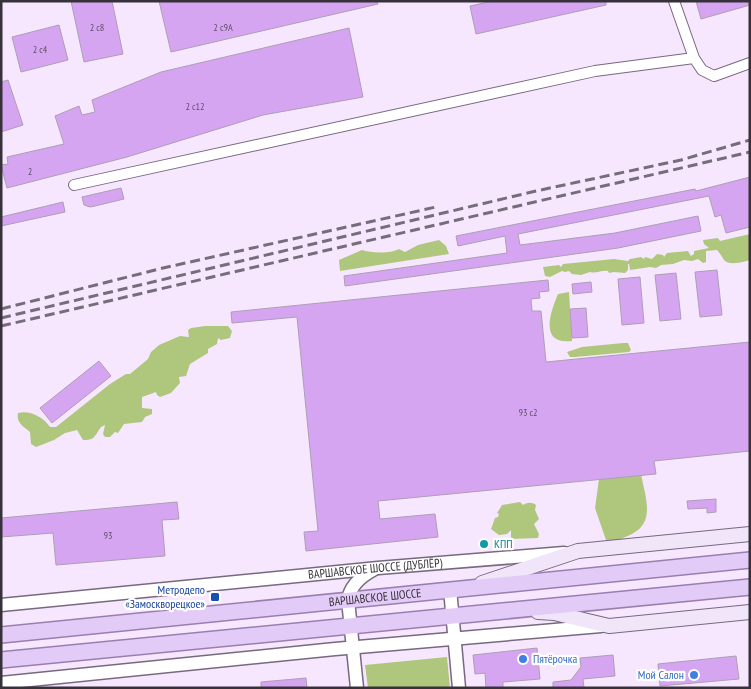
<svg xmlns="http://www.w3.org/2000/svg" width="751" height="689" viewBox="0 0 751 689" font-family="'PT Sans Narrow',sans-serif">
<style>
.green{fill:#afc77c}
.building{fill:#d6a5f1;stroke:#ad9eb5}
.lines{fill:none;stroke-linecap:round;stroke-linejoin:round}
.minor-casing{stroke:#77697e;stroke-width:12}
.tertiary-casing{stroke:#77697e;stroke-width:15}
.secondary-casing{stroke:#77697e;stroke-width:16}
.primary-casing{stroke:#9a7eb0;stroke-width:18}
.minor{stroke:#fff;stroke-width:10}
.tertiary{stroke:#fff;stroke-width:12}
.secondary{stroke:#f1e5fa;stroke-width:14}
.primary{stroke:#e2cbf6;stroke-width:15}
.rail{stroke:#766d7b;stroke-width:3;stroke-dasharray:10 5;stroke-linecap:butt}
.culture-dot{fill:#0f9aa8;stroke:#fff;stroke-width:2}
.transit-dot{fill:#1a4fb4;stroke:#fff;stroke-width:2}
.shop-dot{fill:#3f7fe0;stroke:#fff;stroke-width:2}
.labels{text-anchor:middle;stroke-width:4.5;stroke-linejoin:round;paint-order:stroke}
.number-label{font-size:10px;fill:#5f4e68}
.culture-label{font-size:12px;fill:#0d838f;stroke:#fff;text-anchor:start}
.street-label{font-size:12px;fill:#37313a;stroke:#fff}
.transit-label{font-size:12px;fill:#164399;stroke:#fff;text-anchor:end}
.shop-label{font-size:12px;fill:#366cbe;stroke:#fff;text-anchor:start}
</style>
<rect width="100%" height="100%" fill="#f6e7ff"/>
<!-- green -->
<path class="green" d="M750 234V260C744 262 729 266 724 260 722 257 720 253 717 250L706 251V262L703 263 698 259 692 261 684 260 673 264 661 265 656 268 650 267 630 270 629 264H628V270L625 273 614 272 609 273 608 271C602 270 596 274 590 272L581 275 572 274 569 271 565 272 562 271 550 277 545 276 543 267 559 265 561 267 563 264 614 259 628 261 630 259 641 257 644 259 645 257 652 259 657 254 663 255 664 257 667 253 688 251 691 256 694 254V251L709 248 704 244 703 240 718 238 720 241Z
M439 240 446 246 449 254 340 271 339 260 362 250C371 253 390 254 399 249L405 252 418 245Z
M569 292 572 341C539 345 550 313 558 294Z
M205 326H228L232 331 230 338 221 340 218 338 217 344 208 349V353L190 364 186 376 179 377 180 383 171 393 160 397 157 395 156 392 142 397V408L152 409V414L145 417 142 422 124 424 118 433 115 432 110 437H105L103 434 105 425 101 427C95 435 95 441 83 440L77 430 65 433 54 440 36 447 31 444 30 432C23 426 16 423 18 413 30 410 43 417 50 427H56L110 384 126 374H130L148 359 151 352 159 345 180 336 189 337 188 330 191 328Z
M623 343H628L631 350 629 352 575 357H570L567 352 582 347Z
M641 474C645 496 656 522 632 534 621 539 618 541 606 540L595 508 599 479Z
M520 502 523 505C528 502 532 502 536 505L535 510 539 519 534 524 539 534 538 538 511 539V530L507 534 499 535 491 529 495 518 498 517 499 514 497 513 502 505Z
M447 657 450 688H368L365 665Z"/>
<!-- building -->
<path class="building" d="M71 1H112L123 54 84 62Z
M159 1H377L378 4 171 52Z
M493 1H606V5L476 34 470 6Z
M696 1H750V5L701 19Z
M59 25 68 60 21 72 12 37Z
M349 28 363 97 263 115 127 157 7 188 1 165 8 164 7 157 64 144 55 116 79 106 82 115 95 112 92 100 161 72Z
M8 80 23 125 1 132V82Z
M750 177V227L726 233 721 215 715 217 709 196 518 234 520 245 615 233 698 216 701 231 618 248 345 286 344 276 507 253 505 236 458 246 456 236 695 189 696 191Z
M121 188 124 199 95 206 90 207 84 205 82 197Z
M63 202 65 212 1 226V217Z
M717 270 722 315 700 317 695 272Z
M676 273 681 319 660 321 655 275Z
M640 277 644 323 622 325 618 279Z
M548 280 549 291 539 292 540 298 531 299 532 311H541L546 362 750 342V451L654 461 656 474 378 501 380 519 435 514 438 537 306 551 304 532 318 531 297 317 232 323 231 312Z
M591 282 592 292 573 294 572 284Z
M586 308 588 337 572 338 570 309Z
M99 361 111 376 52 423 40 408Z
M716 499V512L707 513V508L688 509 687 501Z
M177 502 179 519 162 520 165 556 56 565 53 533 1 537V518Z
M537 648 540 679 503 682V688H486L485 673 475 674 473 655Z
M613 655 615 676 583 679 584 688H553V682L571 680 581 667 580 658Z
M736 656 739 679 660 686 658 664Z
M306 678 307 688H261V682Z"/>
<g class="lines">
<defs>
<path id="minor" d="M674 1 694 58 702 70 714 76 750 63
M74 185 595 71 694 58"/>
<g id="tertiary">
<path d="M450 589 459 688"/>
<path id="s1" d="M1 605 378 568 564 553"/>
<path d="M1 683 335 649 601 626"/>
<path d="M357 688 348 600C350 586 360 577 373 570"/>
</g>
<path id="secondary" d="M482 583 578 551 750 534
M538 612 554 613 609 626 750 612"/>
<g id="primary">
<path id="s2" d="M1 635 750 560"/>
<path d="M1 660 750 587"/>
</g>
</defs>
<!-- minor casing -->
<use href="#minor" class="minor-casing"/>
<!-- tertiary casing -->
<use href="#tertiary" class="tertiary-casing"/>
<!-- secondary casing -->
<use href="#secondary" class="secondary-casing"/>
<!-- primary casing -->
<use href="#primary" class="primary-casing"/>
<!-- minor -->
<use href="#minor" class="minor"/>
<!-- tertiary -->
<use href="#tertiary" class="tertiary"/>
<!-- secondary -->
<use href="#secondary" class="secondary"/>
<!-- primary -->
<use href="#primary" class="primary"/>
<!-- rail -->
<path class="rail" d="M1 309 163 268 436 207
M1 318 536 191 681 160 750 140
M1 326 750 152"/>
</g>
<!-- markers -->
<circle class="culture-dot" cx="484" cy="544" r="5"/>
<rect class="transit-dot" x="210" y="592" width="10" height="10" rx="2.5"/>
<g class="shop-dot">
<circle cx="523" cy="659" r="5"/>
<circle cx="694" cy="675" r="5"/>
</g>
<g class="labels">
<!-- number labels -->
<g class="number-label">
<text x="97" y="31">2 с8</text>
<text x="223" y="31">2 с9А</text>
<text x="40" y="53">2 с4</text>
<text x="195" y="110">2 с12</text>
<text x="30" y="175">2</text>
<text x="528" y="416">93 с2</text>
<text x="108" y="539">93</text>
</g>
<!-- culture labels -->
<g class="culture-label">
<text x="494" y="548">КПП</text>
</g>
<!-- street labels -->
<g class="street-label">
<text dy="4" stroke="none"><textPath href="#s1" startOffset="376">ВАРШАВСКОЕ ШОССЕ (ДУБЛЁР)</textPath></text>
<text dy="4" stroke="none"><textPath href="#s2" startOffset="376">ВАРШАВСКОЕ ШОССЕ</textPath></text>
</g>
<!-- transit labels -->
<g class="transit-label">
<text x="205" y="594">Метродепо<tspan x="205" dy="14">«Замоскворецкое»</tspan></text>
</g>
<!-- shop labels -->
<g class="shop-label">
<text x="533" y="663">Пятёрочка</text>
<text x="684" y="679" text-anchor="end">Мой Салон</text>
</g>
</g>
<!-- border -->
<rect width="751" height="689" fill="none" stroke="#37313a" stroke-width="5"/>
</svg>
